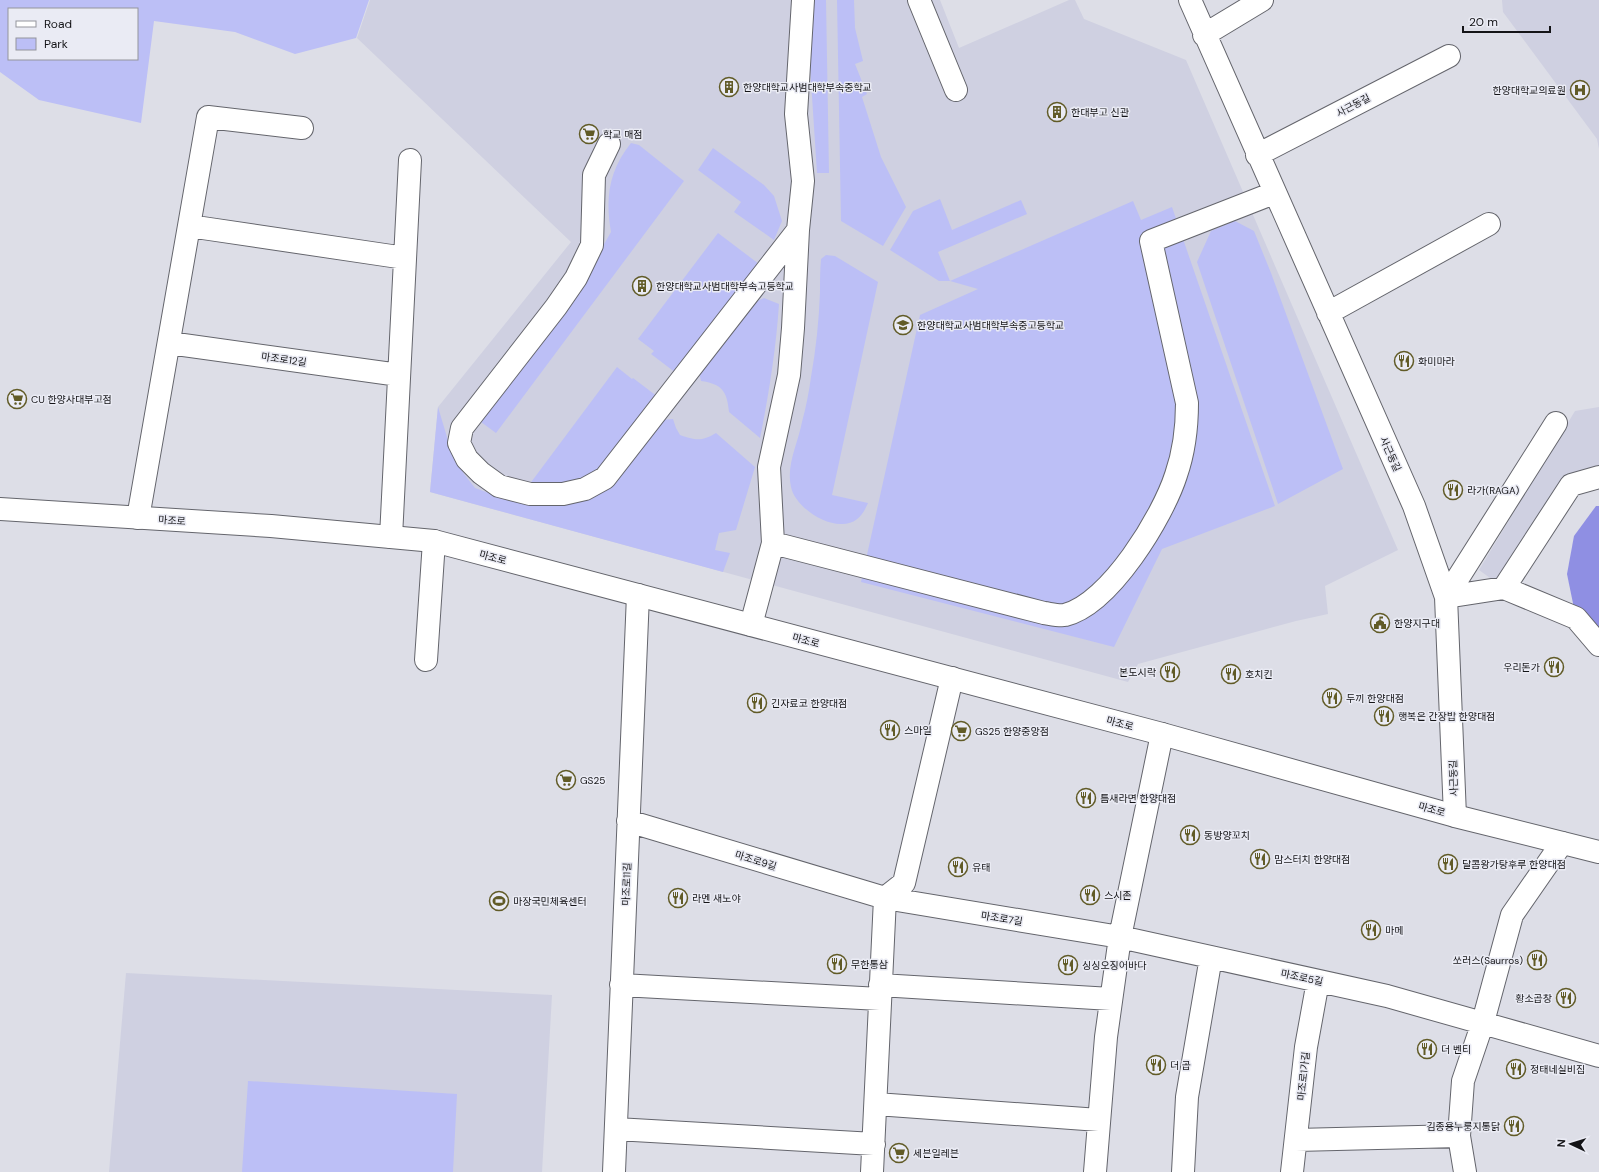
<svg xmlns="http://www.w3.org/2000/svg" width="1599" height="1172" viewBox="0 0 1599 1172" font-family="'DM Sans','Noto Sans KR',sans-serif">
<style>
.built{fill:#cfd0e1}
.green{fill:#bcbff6;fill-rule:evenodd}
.forest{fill:#8f8fe3}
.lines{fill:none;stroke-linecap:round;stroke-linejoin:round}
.minor-casing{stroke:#64656c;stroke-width:24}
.major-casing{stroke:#64656c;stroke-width:24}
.minor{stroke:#fff;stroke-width:22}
.major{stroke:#fff;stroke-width:22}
.labels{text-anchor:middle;stroke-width:3;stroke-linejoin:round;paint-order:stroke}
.poi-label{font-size:10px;fill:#141417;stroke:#eaebf4;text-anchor:start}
.street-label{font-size:10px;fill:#141417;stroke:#eaebf4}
</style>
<rect width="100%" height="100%" fill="#dddee7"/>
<!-- built -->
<path class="built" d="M370 0H940L959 48 1069 0H1075L1084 19 1186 60 1398 550 1325 586 1328 614 1296 621 1138 664 1128 682 430 492 438 407 571 242 357 38Z
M1502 0H1599V149L1597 139 1503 12Z
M1599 407V477L1571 485 1504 588 1479 570 1575 411Z
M126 973 552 995 542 1172H109Z"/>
<!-- green -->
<path class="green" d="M0 0H369L356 38 295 54 235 32 154 21 141 123 39 100 0 72ZM9 9H137V59H9Z
M809 0H826L829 173H817L808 35Z
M837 0H854L855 28 863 61 855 64 867 94 862 97 881 157 906 207 883 246 841 221Z
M631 143 639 145 684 181 496 433 481 422C528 360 573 300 611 232 605 198 609 170 631 143Z
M713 148 764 185 774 196 782 221 774 240 734 212 741 202 698 170Z
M940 199 952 230 1021 200 1027 214 938 252 950 281 1133 201 1141 220 1172 207 1275 506 1162 549 1114 647 861 582 920 315 978 289 950 281H939L890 250 913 211Z
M1235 221 1254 231 1271 273 1343 469 1278 504 1197 262 1211 231Z
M718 233 759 264 676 373 651 354 654 351 638 339Z
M826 255 835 256 878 282 832 495 868 503C863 515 856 524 842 524 823 525 795 506 791 487 786 465 798 443 802 422 806 407 809 392 811 377 816 349 819 320 820 292 820 281 820 270 821 259Z
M764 298 779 304C776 349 769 394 760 438L729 412C727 391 722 384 701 381L699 372 751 304Z
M617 367 632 379 633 378 658 397 590 481 526 489Z
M438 407 450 447 457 461 464 474 475 488 494 495 574 501 662 420 673 419 676 428 680 435C695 440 701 442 716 433L755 467 736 530 719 533 715 550 730 553 723 572 430 492Z
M248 1081 457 1094 453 1172H242Z"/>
<!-- forest -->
<path class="forest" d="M1596 506H1599V645L1576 618 1567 574 1574 536Z"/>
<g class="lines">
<defs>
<path id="minor" d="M919 0 956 90
M1190 0 1414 506 1446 597 1455 816
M1204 35 1262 0
M609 144 594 175 592 245 576 278 556 307 462 428 459 443 467 459 481 473 499 486 530 494H563L585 489 605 478 798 230
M1257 155 1449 56
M189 226 405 258
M1328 313 1489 224
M169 343 399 375
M138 518 208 117 302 128
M391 537 410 160
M773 543 1044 613C1051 614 1059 616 1065 615 1110 604 1163 516 1176 475 1184 452 1187 428 1187 403L1151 241 1274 193
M1504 588 1571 485 1599 477
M1446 597 1556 423
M1446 597 1504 588 1576 618 1599 645
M751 625 773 543 769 467 789 375 793 328 798 230 803 181 796 114 803 0
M426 660 434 541
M628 821 885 898 1120 937 1387 996 1599 1056
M621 985 880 999
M880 985 1111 999
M876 1104 1099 1120
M616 1129 874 1144
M1296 1140 1459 1136
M614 1172 638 595
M872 1172 885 898 904 883 952 678
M1095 1172 1106 1037 1120 937 1162 734
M1183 1172 1187 1097 1211 957
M1292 1172 1306 1047 1318 981
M1465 1172 1459 1136 1463 1081 1483 1022 1512 915 1562 843"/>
<path id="major" d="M0 509 271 526 434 541 1162 734 1455 816 1599 852"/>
</defs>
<!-- minor casing -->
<use href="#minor" class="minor-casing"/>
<!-- major casing -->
<use href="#major" class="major-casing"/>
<!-- minor -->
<use href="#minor" class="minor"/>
<!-- major -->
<use href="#major" class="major"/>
</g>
<!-- icons -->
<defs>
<symbol id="building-ring" viewBox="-11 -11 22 22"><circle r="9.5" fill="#eaebf4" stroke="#615b27" stroke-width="1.5"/><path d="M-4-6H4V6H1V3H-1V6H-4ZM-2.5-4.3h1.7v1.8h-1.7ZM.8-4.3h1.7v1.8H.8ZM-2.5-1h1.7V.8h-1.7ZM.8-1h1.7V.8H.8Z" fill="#615b27"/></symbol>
<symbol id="hospital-ring" viewBox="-11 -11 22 22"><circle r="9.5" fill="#eaebf4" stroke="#615b27" stroke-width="1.5"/><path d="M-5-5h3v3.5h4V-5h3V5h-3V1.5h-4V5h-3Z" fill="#615b27"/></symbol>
<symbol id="supermarket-ring" viewBox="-11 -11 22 22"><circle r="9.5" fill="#eaebf4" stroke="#615b27" stroke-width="1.5"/><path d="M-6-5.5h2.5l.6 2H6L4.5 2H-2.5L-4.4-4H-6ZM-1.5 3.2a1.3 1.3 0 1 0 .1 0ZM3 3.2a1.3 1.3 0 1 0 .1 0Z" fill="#615b27"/></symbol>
<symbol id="school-ring" viewBox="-11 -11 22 22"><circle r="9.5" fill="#eaebf4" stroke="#615b27" stroke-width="1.5"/><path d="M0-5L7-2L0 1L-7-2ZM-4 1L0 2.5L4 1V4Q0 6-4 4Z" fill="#615b27"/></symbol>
<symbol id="restaurant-ring" viewBox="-11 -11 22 22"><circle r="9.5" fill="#eaebf4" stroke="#615b27" stroke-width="1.5"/><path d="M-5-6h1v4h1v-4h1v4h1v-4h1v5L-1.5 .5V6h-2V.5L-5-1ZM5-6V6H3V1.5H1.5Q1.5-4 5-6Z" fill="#615b27"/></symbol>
<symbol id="civic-ring" viewBox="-11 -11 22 22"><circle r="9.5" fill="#eaebf4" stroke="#615b27" stroke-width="1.5"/><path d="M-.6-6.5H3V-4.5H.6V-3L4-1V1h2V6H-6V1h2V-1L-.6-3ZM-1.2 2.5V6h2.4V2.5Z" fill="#615b27"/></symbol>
<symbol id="stadium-ring" viewBox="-11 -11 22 22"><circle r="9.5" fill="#eaebf4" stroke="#615b27" stroke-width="1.5"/><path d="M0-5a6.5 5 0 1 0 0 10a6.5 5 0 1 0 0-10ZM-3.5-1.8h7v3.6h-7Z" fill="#615b27"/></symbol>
</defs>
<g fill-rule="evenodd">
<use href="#building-ring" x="718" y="76" width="22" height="22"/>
<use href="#hospital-ring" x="1569" y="79" width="22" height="22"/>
<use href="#building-ring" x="1046" y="101" width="22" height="22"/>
<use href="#supermarket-ring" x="578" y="123" width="22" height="22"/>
<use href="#building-ring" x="631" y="275" width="22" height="22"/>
<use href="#school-ring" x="892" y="314" width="22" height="22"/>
<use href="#restaurant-ring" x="1393" y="350" width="22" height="22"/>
<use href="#supermarket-ring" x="6" y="388" width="22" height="22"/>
<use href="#restaurant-ring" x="1442" y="479" width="22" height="22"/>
<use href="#civic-ring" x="1369" y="612" width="22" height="22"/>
<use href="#restaurant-ring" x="1543" y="656" width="22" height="22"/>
<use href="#restaurant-ring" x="1159" y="661" width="22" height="22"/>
<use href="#restaurant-ring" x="1220" y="663" width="22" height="22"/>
<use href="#restaurant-ring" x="1321" y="687" width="22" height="22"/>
<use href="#restaurant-ring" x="746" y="692" width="22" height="22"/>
<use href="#restaurant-ring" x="1373" y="705" width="22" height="22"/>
<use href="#restaurant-ring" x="879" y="719" width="22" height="22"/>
<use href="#supermarket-ring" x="950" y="720" width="22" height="22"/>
<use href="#supermarket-ring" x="555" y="769" width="22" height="22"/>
<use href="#restaurant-ring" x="1075" y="787" width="22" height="22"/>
<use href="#restaurant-ring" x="1179" y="824" width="22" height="22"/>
<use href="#restaurant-ring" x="1249" y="848" width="22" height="22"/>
<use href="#restaurant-ring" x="1437" y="853" width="22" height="22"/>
<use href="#restaurant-ring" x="947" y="856" width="22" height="22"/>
<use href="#restaurant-ring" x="1079" y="884" width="22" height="22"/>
<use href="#restaurant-ring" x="667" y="887" width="22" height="22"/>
<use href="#stadium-ring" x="488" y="890" width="22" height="22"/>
<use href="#restaurant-ring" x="1360" y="919" width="22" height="22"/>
<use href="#restaurant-ring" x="1526" y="949" width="22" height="22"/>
<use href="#restaurant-ring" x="826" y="953" width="22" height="22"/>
<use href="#restaurant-ring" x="1057" y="954" width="22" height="22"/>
<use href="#restaurant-ring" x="1555" y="987" width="22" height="22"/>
<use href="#restaurant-ring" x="1416" y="1038" width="22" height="22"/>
<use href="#restaurant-ring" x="1145" y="1054" width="22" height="22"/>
<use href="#restaurant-ring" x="1505" y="1058" width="22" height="22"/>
<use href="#restaurant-ring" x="1503" y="1115" width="22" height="22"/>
<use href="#supermarket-ring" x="888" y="1142" width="22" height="22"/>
</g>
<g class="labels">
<!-- poi labels -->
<g class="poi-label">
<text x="743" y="91">한양대학교사범대학부속중학교</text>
<text x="1566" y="94" text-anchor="end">한양대학교의료원</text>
<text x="1071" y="116">한대부고 신관</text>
<text x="603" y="138">학교 매점</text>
<text x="656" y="290">한양대학교사범대학부속고등학교</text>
<text x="917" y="329">한양대학교사범대학부속중고등학교</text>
<text x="1418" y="365">화미마라</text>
<text x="31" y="403">CU 한양사대부고점</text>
<text x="1467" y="494">라가(RAGA)</text>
<text x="1394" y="627">한양지구대</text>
<text x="1540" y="671" text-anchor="end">우리돈가</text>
<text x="1156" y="676" text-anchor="end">본도시락</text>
<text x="1245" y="678">호치킨</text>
<text x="1346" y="702">두끼 한양대점</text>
<text x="771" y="707">긴자료코 한양대점</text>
<text x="1398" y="720">행복은 간장밥 한양대점</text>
<text x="904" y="734">스마일</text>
<text x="975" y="735">GS25 한양중앙점</text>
<text x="580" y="784">GS25</text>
<text x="1100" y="802">틈새라면 한양대점</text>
<text x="1204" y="839">동방양꼬치</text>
<text x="1274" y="863">맘스터치 한양대점</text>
<text x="1462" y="868">달콤왕가탕후루 한양대점</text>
<text x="972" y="871">유태</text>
<text x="1104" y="899">스시존</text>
<text x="692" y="902">라멘 새노야</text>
<text x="513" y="905">마장국민체육센터</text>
<text x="1385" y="934">마메</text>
<text x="1523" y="964" text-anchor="end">쏘러스(Saurros)</text>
<text x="851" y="968">무한통삼</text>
<text x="1082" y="969">싱싱오징어바다</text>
<text x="1552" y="1002" text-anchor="end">황소곱창</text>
<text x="1441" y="1053">더 벤티</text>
<text x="1170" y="1069">더 곱</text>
<text x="1530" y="1073">정태네실비집</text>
<text x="1500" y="1130" text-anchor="end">김종용누룽지통닭</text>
<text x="913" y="1157">세븐일레븐</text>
</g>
<!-- street labels -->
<g class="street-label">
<text transform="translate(1353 105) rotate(-28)" y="4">사근동길</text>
<text transform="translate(284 359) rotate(8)" y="4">마조로12길</text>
<text transform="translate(1391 454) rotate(66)" y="4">사근동길</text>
<text transform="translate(172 520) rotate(4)" y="4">마조로</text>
<text transform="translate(493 557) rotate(15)" y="4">마조로</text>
<text transform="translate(806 640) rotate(15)" y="4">마조로</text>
<text transform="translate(1120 723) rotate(15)" y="4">마조로</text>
<text transform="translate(1453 778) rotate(-92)" y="4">사근동길</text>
<text transform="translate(1432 809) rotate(16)" y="4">마조로</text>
<text transform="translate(756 860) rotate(17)" y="4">마조로9길</text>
<text transform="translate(626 884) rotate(-88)" y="4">마조로11길</text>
<text transform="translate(1002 918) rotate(9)" y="4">마조로7길</text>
<text transform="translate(1302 977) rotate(12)" y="4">마조로5길</text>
<text transform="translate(1303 1076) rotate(-84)" y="4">마조로1가길</text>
</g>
</g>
<!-- legend -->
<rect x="8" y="8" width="130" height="52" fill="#eaebf4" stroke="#94959c"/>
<rect x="16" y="21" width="20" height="6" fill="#ffffff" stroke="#94959c"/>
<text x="44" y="28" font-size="12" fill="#141417">Road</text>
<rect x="16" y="38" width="20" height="12" fill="#bcbff6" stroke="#94959c"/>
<text x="44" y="48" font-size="12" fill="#141417">Park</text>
<!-- north arrow -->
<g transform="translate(1571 1144) rotate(274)" stroke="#eaebf4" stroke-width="3" paint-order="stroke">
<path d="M0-3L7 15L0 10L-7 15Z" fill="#141417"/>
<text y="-6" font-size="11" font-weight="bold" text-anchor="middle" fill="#141417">N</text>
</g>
<!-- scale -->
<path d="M1463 26v6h87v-6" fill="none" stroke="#141417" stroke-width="2"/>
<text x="1469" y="26" font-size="12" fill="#141417" stroke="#eaebf4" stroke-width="3" paint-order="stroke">20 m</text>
</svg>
